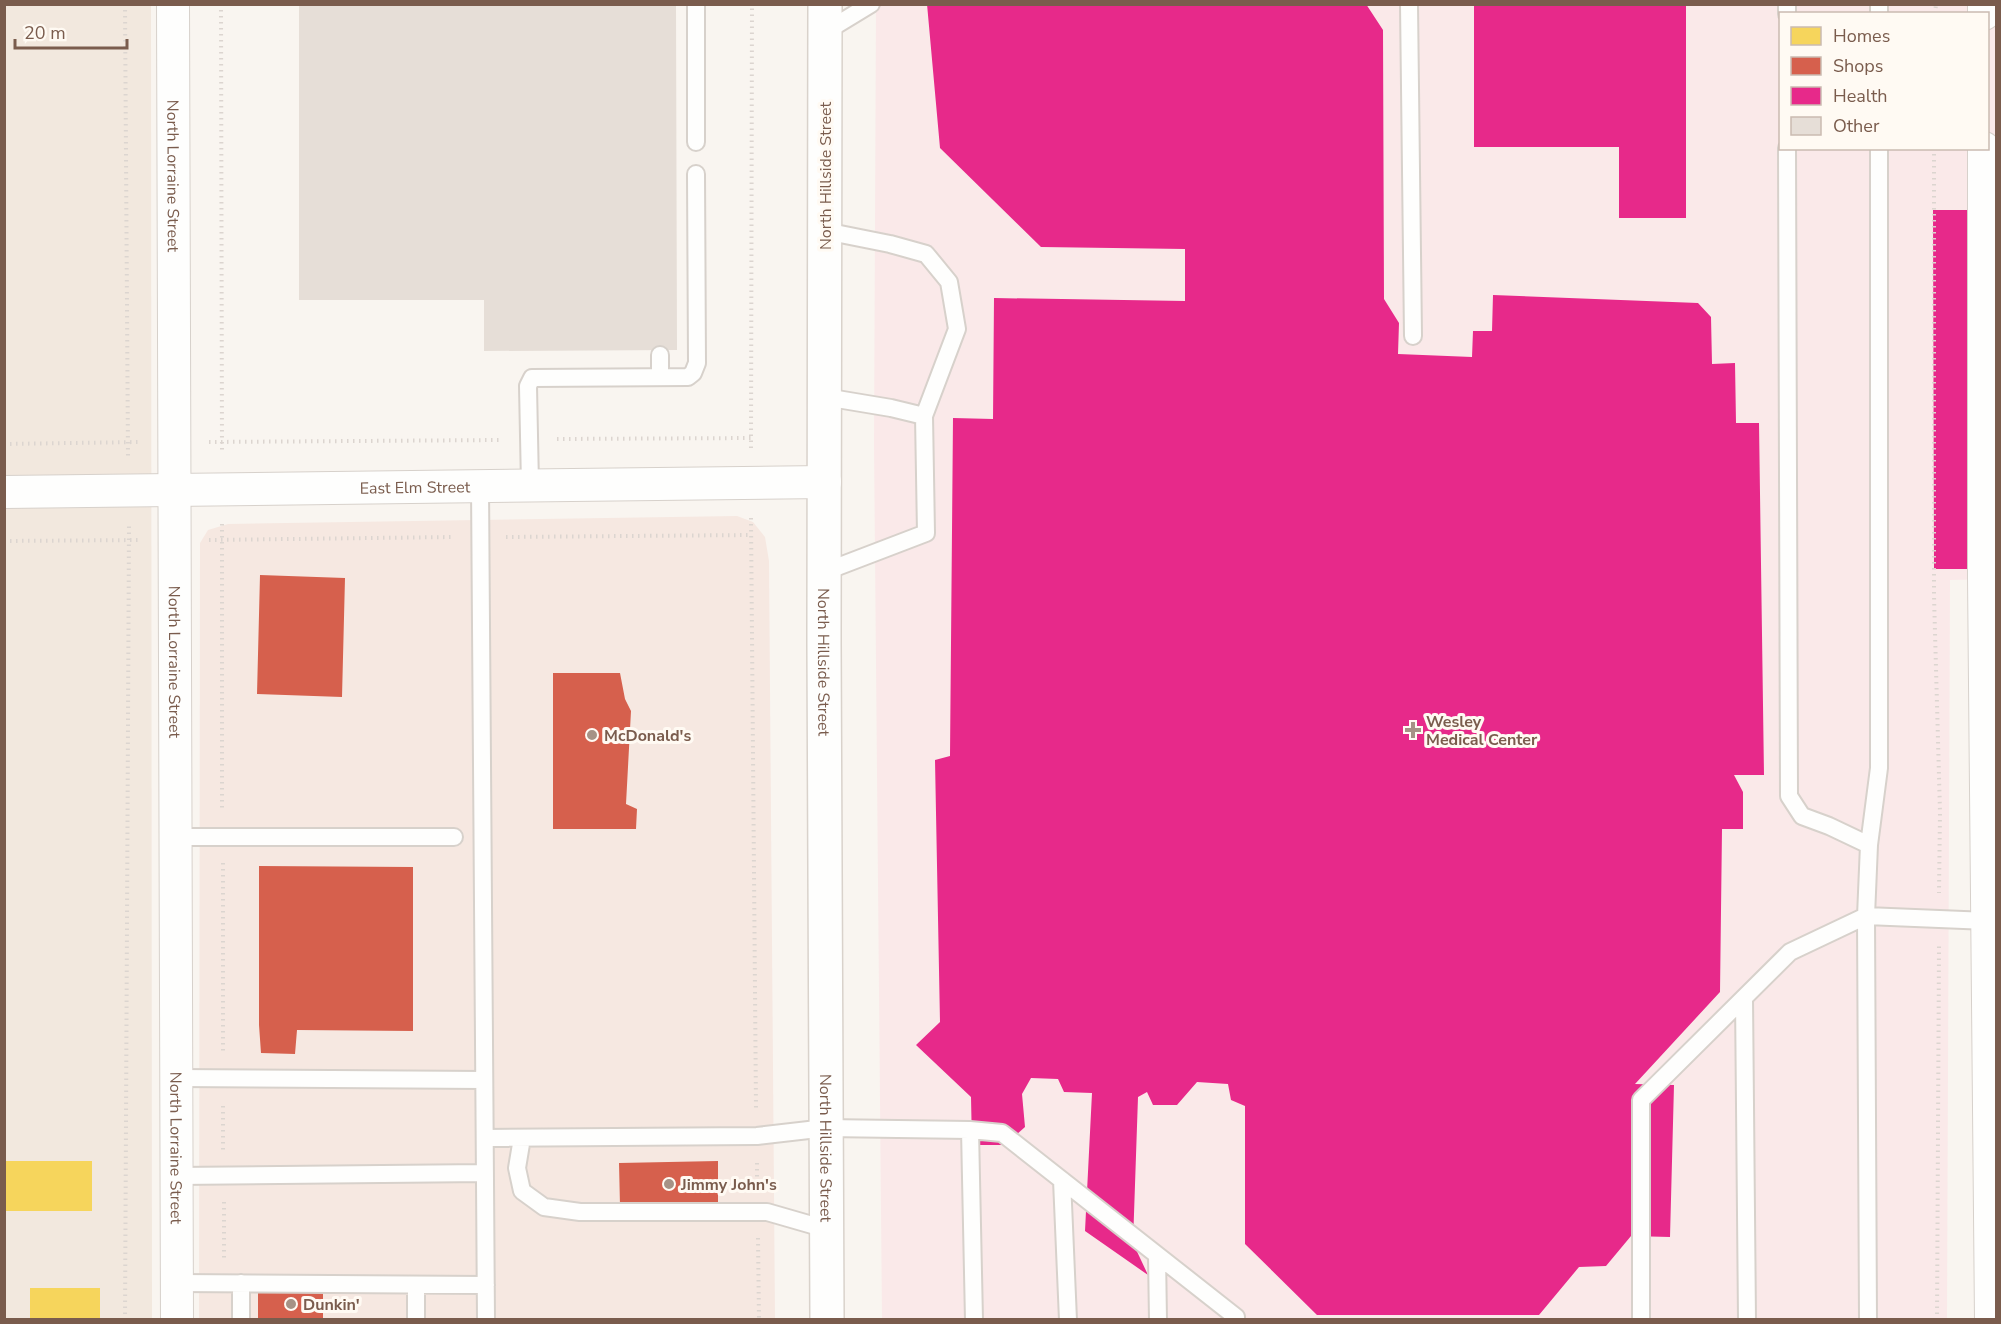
<svg xmlns="http://www.w3.org/2000/svg" width="2001" height="1324" viewBox="0 0 2001 1324" font-family="'Nunito Sans',sans-serif">
<style>
.residential{fill:#f2e8de}
.commercial{fill:#f6e8e1}
.medical{fill:#fae9e9;fill-rule:evenodd}
.homes{fill:#f6d55c}
.shops{fill:#d6604d}
.health{fill:#e7298a}
.building{fill:#e6ded7}
.lines{fill:none;stroke-linecap:round;stroke-linejoin:round}
.lane-casing{stroke:#d7d1cb;stroke-width:20}
.street-casing{stroke:#d7d1cb;stroke-width:34}
.secondary-casing{stroke:#d9d2cb;stroke-width:36}
.path{stroke:#dcd5d0;stroke-width:4;stroke-dasharray:1.5 4.5;stroke-linecap:butt}
.lane{stroke:#fefefd;stroke-width:16}
.street{stroke:#fefefd;stroke-width:32}
.secondary{stroke:#fefefd;stroke-width:33}
.poi-dot{fill:#a69286;stroke:#fffaf3;stroke-width:2}
.labels{text-anchor:middle;stroke-width:6;stroke-linejoin:round;paint-order:stroke}
.street-label{font-size:16px;fill:#7a5c4d;stroke:#fffaf3}
.poi-label{font-size:16px;font-weight:bold;fill:#7a5c4d;stroke:#fffaf3;text-anchor:start}
</style>
<rect width="100%" height="100%" fill="#f9f5f0"/>
<!-- residential -->
<path class="residential" d="M5 5H151L152 1319 5 1320Z"/>
<!-- commercial -->
<path class="commercial" d="M737 516 753 522 765 537 769 561 775 1319 199 1320 200 543 208 530 228 524Z"/>
<!-- medical -->
<path class="medical" d="M876 5H1996V579L1950 580 1947 1319H882L874 445ZM1780 14H1988V148H1780Z"/>
<!-- homes -->
<path class="homes" d="M4 1161H92V1211H4Z
M30 1288H100V1320H30Z"/>
<!-- shops -->
<path class="shops" d="M260 575 345 578 342 697 257 694Z
M553 673H620L625 699 631 711 626 804 637 809 636 829H553Z
M259 866 413 867V1031L297 1030 295 1054 261 1053 259 1025Z
M718 1161V1205L620 1206 619 1163Z
M258 1286 323 1288V1320H258Z"/>
<!-- health -->
<path class="health" d="M927 4H1366L1383 30 1384 299 1399 323 1398 354 1472 357 1473 331H1492L1493 295 1698 303 1711 317 1712 364 1735 363 1736 423H1759L1764 775H1734L1743 792V829H1722L1720 992 1635 1084 1674 1085 1670 1237 1631 1236 1606 1266 1579 1267 1539 1315H1317L1245 1244V1106L1231 1100 1228 1084 1197 1082 1177 1105H1153L1147 1092 1138 1097 1133 1243 1148 1275 1085 1231 1092 1093 1064 1092 1058 1079 1031 1078 1022 1094 1025 1127 1005 1145H972L971 1097 916 1045 940 1022 935 760 950 756 953 418 993 419 994 298 1185 301V249L1041 247 940 148Z
M1474 4H1686V218H1619V147H1474Z
M1933 210H1996V569H1934Z"/>
<!-- building -->
<path class="building" d="M299 4H676L677 350 484 351V300H299Z"/>
<g class="lines">
<defs>
<path id="lane" d="M696 4V142
M1409 4 1413 336
M1787 4V14
M1879 4V14
M825 32 871 4
M1787 148 1789 796 1802 816 1829 826 1869 845
M825 231 890 244 926 254 949 282 957 329 924 416
M660 355V377
M530 485 528 386 532 378 688 377 693 373 697 363 696 174
M480 486 486 1320
M824 572 926 533 924 416 891 408 825 397
M176 837H454
M1744 998 1747 1320
M177 1078 484 1080
M970 1130 974 1320
M485 1138 757 1136 826 1128 970 1130 1002 1133 1236 1317V1320
M522 1138 517 1168 522 1191 544 1207 580 1212H767L826 1229
M177 1176 485 1173
M1062 1180 1068 1320
M1157 1255 1158 1320
M177 1283 486 1285
M416 1285V1320
M241 1320V1283
M1641 1320V1100L1790 952 1866 916 1988 921
M1868 1320 1866 916 1869 845 1879 768V148"/>
<g id="street">
<path id="s1" d="M173 4 177 1320"/>
<path d="M1984 14V4"/>
<path d="M1984 148V577L1991 1320"/>
<path id="s2" d="M4 492 825 482"/>
</g>
<g id="secondary">
<path id="s3" d="M825 4 824 642 827 1320"/>
</g>
</defs>
<!-- lane casing -->
<use href="#lane" class="lane-casing"/>
<!-- street casing -->
<use href="#street" class="street-casing"/>
<!-- secondary casing -->
<use href="#secondary" class="secondary-casing"/>
<!-- path -->
<path class="path" d="M125 4 128 457
M221 4 222 454
M1935 14 1936 4
M1934 148V596L1940 812 1939 893
M557 439 751 438
M209 442 502 440
M4 444 139 442
M751 448 752 4
M751 518 756 1108
M222 524V811
M506 537 751 535
M209 540 454 537
M4 541 142 540
M223 863V1051
M223 1106V1150
M757 1163V1186
M224 1202V1258
M758 1238 759 1320
M125 1320 129 524
M1937 1320 1939 945"/>
<!-- lane -->
<use href="#lane" class="lane"/>
<!-- street -->
<use href="#street" class="street"/>
<!-- secondary -->
<use href="#secondary" class="secondary"/>
</g>
<!-- markers -->
<g class="poi-dot">
<path d="M1410 721h6v6h6v6h-6v6h-6v-6h-6v-6h6z"/>
<circle cx="592" cy="735" r="6"/>
<circle cx="669" cy="1184" r="6"/>
<circle cx="291" cy="1304" r="6"/>
</g>
<g class="labels">
<!-- street labels -->
<g class="street-label">
<text dy="6" stroke="none"><textPath href="#s1" startOffset="172">North Lorraine Street</textPath></text>
<text transform="translate(825 176) rotate(-90)" y="6">North Hillside Street</text>
<text dy="6" stroke="none"><textPath href="#s2" startOffset="411">East Elm Street</textPath></text>
<text dy="6" stroke="none"><textPath href="#s1" startOffset="658">North Lorraine Street</textPath></text>
<text dy="6" stroke="none"><textPath href="#s3" startOffset="658">North Hillside Street</textPath></text>
<text dy="6" stroke="none"><textPath href="#s1" startOffset="1144">North Lorraine Street</textPath></text>
<text dy="6" stroke="none"><textPath href="#s3" startOffset="1144">North Hillside Street</textPath></text>
</g>
<!-- poi labels -->
<g class="poi-label">
<text x="1426" y="727">Wesley<tspan x="1426" dy="18">Medical Center</tspan></text>
<text x="604" y="741">McDonald's</text>
<text x="681" y="1190">Jimmy John's</text>
<text x="303" y="1310">Dunkin'</text>
</g>
</g>
<!-- border -->
<rect width="2001" height="1324" fill="none" stroke="#7a5c4d" stroke-width="12"/>
<!-- legend -->
<rect x="1779" y="12" width="210" height="138" fill="#fffaf3" stroke="#cabbb1" stroke-width="1.5"/>
<rect x="1791" y="27" width="30" height="18" fill="#f6d55c" stroke="#cabbb1" stroke-width="1.5"/>
<text x="1833" y="42" font-size="18" fill="#7a5c4d">Homes</text>
<rect x="1791" y="57" width="30" height="18" fill="#d6604d" stroke="#cabbb1" stroke-width="1.5"/>
<text x="1833" y="72" font-size="18" fill="#7a5c4d">Shops</text>
<rect x="1791" y="87" width="30" height="18" fill="#e7298a" stroke="#cabbb1" stroke-width="1.5"/>
<text x="1833" y="102" font-size="18" fill="#7a5c4d">Health</text>
<rect x="1791" y="117" width="30" height="18" fill="#e6ded7" stroke="#cabbb1" stroke-width="1.5"/>
<text x="1833" y="132" font-size="18" fill="#7a5c4d">Other</text>
<!-- scale -->
<path d="M15 39v9h112v-9" fill="none" stroke="#7a5c4d" stroke-width="3"/>
<text x="24" y="39" font-size="18" fill="#7a5c4d" stroke="#fffaf3" stroke-width="4.5" paint-order="stroke">20 m</text>
</svg>
